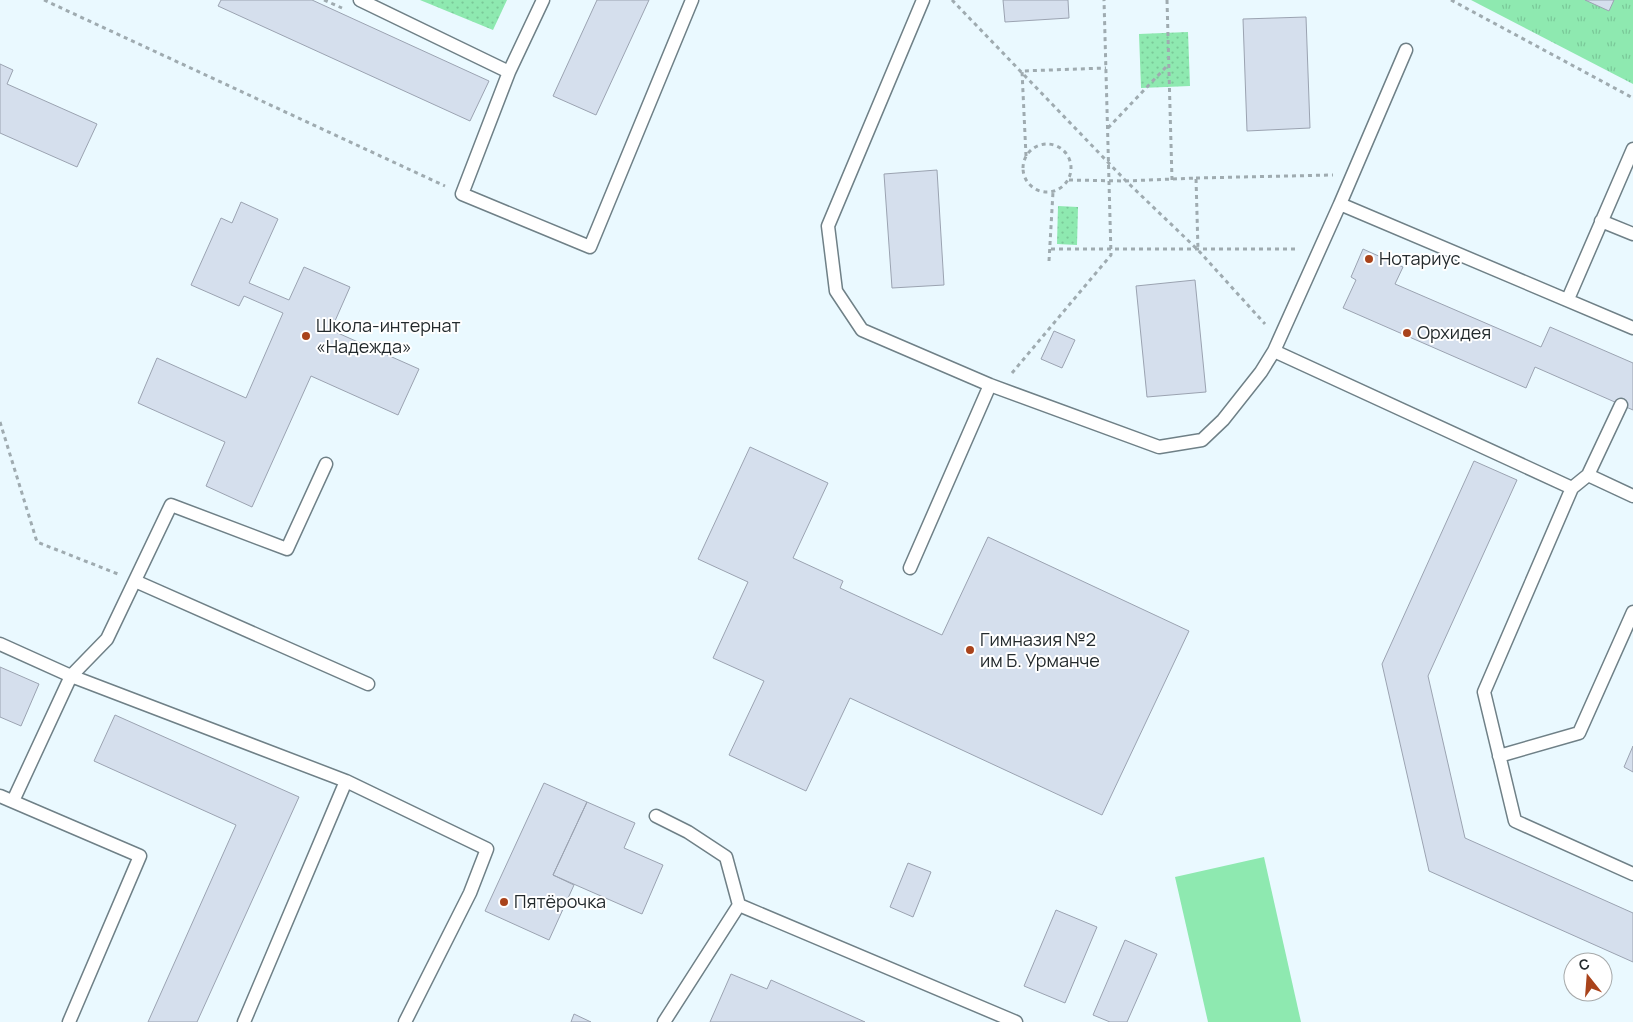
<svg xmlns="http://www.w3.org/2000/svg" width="1633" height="1022" viewBox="0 0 1633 1022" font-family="Manrope,sans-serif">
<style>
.grass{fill:url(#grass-tufts)}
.park{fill:url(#park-dots)}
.pitch{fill:#8ee9b0}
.building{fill:#d5dfed;stroke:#9ba3b1}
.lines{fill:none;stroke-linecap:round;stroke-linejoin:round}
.service-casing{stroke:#6f8087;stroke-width:15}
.path{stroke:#9fabb0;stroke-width:3;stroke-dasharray:4 4;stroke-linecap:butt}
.service{stroke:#fff;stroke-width:12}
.poi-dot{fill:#a9431b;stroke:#fff;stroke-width:2}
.labels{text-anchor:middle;stroke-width:4;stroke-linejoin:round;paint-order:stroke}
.poi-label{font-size:18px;fill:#232a2d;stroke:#fff;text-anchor:start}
</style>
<defs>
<pattern id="grass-tufts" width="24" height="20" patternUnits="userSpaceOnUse" patternTransform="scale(1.25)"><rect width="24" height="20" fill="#8ee9b0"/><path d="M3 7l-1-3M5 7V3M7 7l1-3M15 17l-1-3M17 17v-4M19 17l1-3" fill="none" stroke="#7ac898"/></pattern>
<pattern id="park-dots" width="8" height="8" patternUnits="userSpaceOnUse" patternTransform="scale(1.25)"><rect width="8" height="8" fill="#8ee9b0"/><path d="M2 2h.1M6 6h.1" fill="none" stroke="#7ac898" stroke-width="1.8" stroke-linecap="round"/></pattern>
</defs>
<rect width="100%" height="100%" fill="#eaf9ff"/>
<!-- grass -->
<path class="grass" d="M1471 0H1633V84Z"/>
<!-- park -->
<path class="park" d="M420 0H507L493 30Z
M1188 32 1190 86 1141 88 1139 34Z
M1058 206 1078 207 1077 245 1057 244Z"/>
<!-- pitch -->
<path class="pitch" d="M1264 857 1301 1022H1208L1175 877Z"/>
<!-- building -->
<path class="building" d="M221 0H312L489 81 470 121 218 6Z
M597 0H649L596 115 553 96Z
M1003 0H1068L1069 18 1005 22Z
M1585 0H1614L1609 11Z
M1306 17 1310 128 1247 131 1243 19Z
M0 64 13 70 7 84 97 124 77 167 0 133Z
M937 170 944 285 892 288 884 174Z
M241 202 278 219 249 283 289 300 304 267 350 287 331 330 419 369 398 415 311 376 252 507 206 486 225 442 138 403 157 358 246 398 283 313 244 296 239 306 191 285 221 218 232 223Z
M1363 249 1403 267 1395 284 1541 347 1550 327 1633 363V410L1535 367 1526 388 1343 308 1356 280 1351 277Z
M1195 280 1206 392 1147 397 1136 286Z
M1054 331 1075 340 1062 368 1041 359Z
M750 447 828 483 793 558 843 581 840 588 942 635 988 537 1189 631 1102 815 850 698 806 791 729 755 764 681 713 658 748 582 698 559Z
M1474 461 1517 480 1428 676 1465 838 1633 913V962L1429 871 1382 664Z
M0 667 39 684 21 726 0 717Z
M115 715 299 797 197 1022H148L236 825 94 761Z
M1633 746V772L1624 767Z
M544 783 587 802 553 875 574 885 549 940 485 911Z
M587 802 635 823 624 848 663 865 642 914 553 875Z
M908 863 931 872 913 917 890 907Z
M1056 910 1097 927 1065 1003 1024 986Z
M1125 940 1157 954 1127 1022H1110L1093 1015Z
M731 974 767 989 771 980 865 1022H710Z
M574 1014 591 1022H571Z"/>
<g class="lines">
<defs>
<path id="service" d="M360 0 509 72 543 0
M923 0 828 226 836 291 862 330 990 385 1159 447 1202 440 1223 420 1261 372 1274 351
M509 72 462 194 590 247 692 0
M1340 204 1406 50
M1601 221 1633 234
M1568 299 1633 149
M1633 328 1340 204 1274 351 1572 488 1484 692 1515 821 1633 874
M326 464 287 549 171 505 107 639 71 676 346 781 487 849 470 893 405 1022
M1588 475 1621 405
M1572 488 1588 475 1633 496
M910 568 990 385
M135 581 368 684
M0 644 71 676 13 801
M1499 756 1579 733 1633 612
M0 796 140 856 69 1022
M656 816 688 832 726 857 739 905 664 1022
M739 905 1016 1022
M244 1022 346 781"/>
</defs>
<!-- service casing -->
<use href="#service" class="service-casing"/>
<!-- path -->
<path class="path" d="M44 0 445 186
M324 0 342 8
M952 0 1126 181 1198 250 1265 324
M1167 0 1172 180
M1451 0 1633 98
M1108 128 1167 66
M1023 168a24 24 0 1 1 48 0a24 24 0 1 1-48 0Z
M1026 156 1022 71 1106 68
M1196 178 1333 175
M1069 180 1126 181 1196 178 1198 250
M1051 249H1297
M1049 261 1053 192
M1012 373 1111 255 1104 0
M0 422 37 542 118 574"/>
<!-- service -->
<use href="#service" class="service"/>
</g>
<!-- markers -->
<g class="poi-dot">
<circle cx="1369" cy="259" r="5"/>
<circle cx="1407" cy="333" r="5"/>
<circle cx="306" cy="336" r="5"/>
<circle cx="970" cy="650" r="5"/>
<circle cx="504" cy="902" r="5"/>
</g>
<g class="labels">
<!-- poi labels -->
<g class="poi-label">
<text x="1379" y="265">Нотариус</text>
<text x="316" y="332">Школа-интернат<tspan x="316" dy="21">«Надежда»</tspan></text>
<text x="1417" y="339">Орхидея</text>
<text x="980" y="646">Гимназия №2<tspan x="980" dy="21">им Б. Урманче</tspan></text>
<text x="514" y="908">Пятёрочка</text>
</g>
</g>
<!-- north arrow -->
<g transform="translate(1588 977) rotate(343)"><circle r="24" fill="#ffffff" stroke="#a7aaab"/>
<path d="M0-4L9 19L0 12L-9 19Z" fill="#a9431b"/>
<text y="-8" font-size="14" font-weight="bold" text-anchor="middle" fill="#232a2d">С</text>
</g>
</svg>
